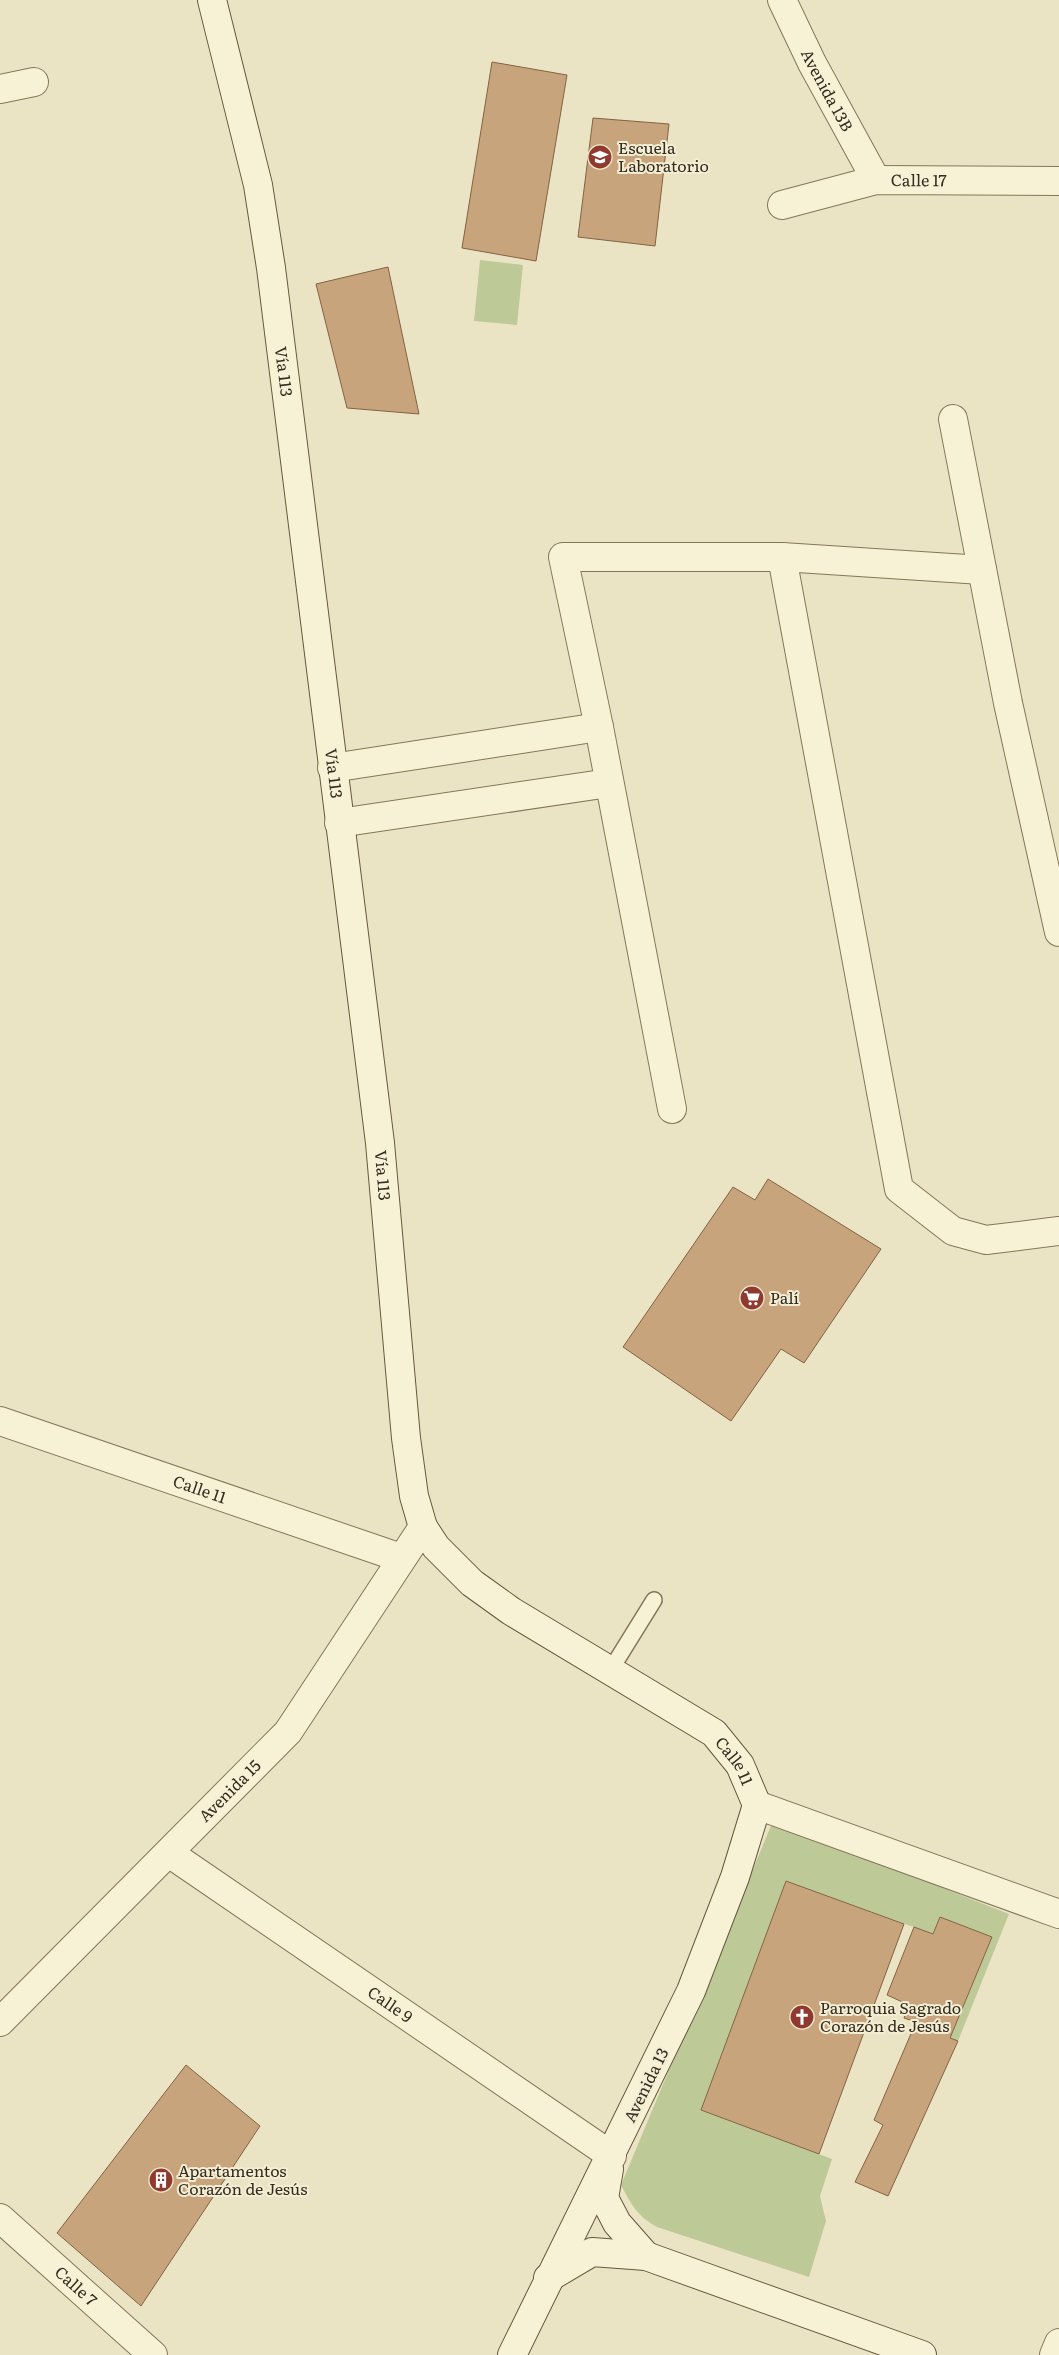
<svg xmlns="http://www.w3.org/2000/svg" width="1059" height="2355" viewBox="0 0 1059 2355" font-family="Literata,serif">
<style>
.green{fill:#bec998}
.building{fill:#c7a47c;stroke:#826343}
.lines{fill:none;stroke-linecap:round;stroke-linejoin:round}
.lane-casing{stroke:#85765b;stroke-width:18}
.street-casing{stroke:#85765b;stroke-width:30}
.secondary-casing{stroke:#66573f;stroke-width:30}
.lane{stroke:#f7f1d6;stroke-width:15}
.street{stroke:#f7f1d6;stroke-width:28}
.secondary{stroke:#f7f1d6;stroke-width:28}
.labels{text-anchor:middle;stroke-width:4;stroke-linejoin:round;paint-order:stroke}
.street-label{font-size:16px;fill:#352c1f;stroke:#f3edd3}
.poi-label{font-size:16px;fill:#352c1f;stroke:#f3edd3;text-anchor:start}
</style>
<rect width="100%" height="100%" fill="#ebe4c4"/>
<!-- green -->
<path class="green" d="M480 260 523 265 517 325 474 321Z
M773 1821 1009 1914 958 2041 950 2038 992 1937 940 1917 933 1934 786 1881 701 2110 832 2159 820 2196 826 2221 809 2277 657 2227C638 2217 631 2204 621 2185Z"/>
<!-- building -->
<path class="building" d="M492 62 567 75 536 261 462 248Z
M593 118 669 124 655 246 578 237Z
M388 267 419 414 347 408 316 284Z
M768 1179 881 1249 804 1363 781 1349 731 1421 623 1347 733 1187 755 1200Z
M786 1881 904 1924 819 2154 701 2110Z
M940 1917 992 1937 950 2038 958 2041 888 2196 855 2182 883 2125 874 2120 916 2022 904 2018 909 2005 887 1995 914 1927 933 1934Z
M186 2065 260 2126 141 2306 57 2233Z"/>
<g class="lines">
<defs>
<path id="lane" d="M610 1671 654 1600"/>
<g id="street">
<path id="s1" d="M782 0 812 63 876 180"/>
<path d="M0 89 34 82"/>
<path id="s2" d="M782 205 876 180 1059 181"/>
<path d="M953 419 1008 703 1059 932"/>
<path d="M782 557 899 1189 953 1231 986 1240 1059 1231"/>
<path d="M332 768 599 727"/>
<path d="M339 823 609 783"/>
<path d="M672 1109 599 727 563 557H782L982 570"/>
<path id="s3" d="M0 1421 401 1558"/>
<path d="M757 1805 1059 1914"/>
<path id="s4" d="M169 1853 612 2156"/>
<path id="s5" d="M0 2022 288 1732 423 1527"/>
<path id="s6" d="M0 2218 153 2355"/>
<path d="M1054 2355 1059 2343"/>
</g>
<g id="secondary">
<path id="s7" d="M212 0 258 185 271 268 380 1143 406 1438 414 1496 423 1527 436 1547 472 1583 511 1611 714 1733 740 1765 757 1805 735 1877 691 1991 512 2355"/>
<path d="M609 2169 604 2198 617 2223 646 2256"/>
<path d="M548 2278 592 2252 646 2256 922 2355"/>
</g>
</defs>
<!-- lane casing -->
<use href="#lane" class="lane-casing"/>
<!-- street casing -->
<use href="#street" class="street-casing"/>
<!-- secondary casing -->
<use href="#secondary" class="secondary-casing"/>
<!-- lane -->
<use href="#lane" class="lane"/>
<!-- street -->
<use href="#street" class="street"/>
<!-- secondary -->
<use href="#secondary" class="secondary"/>
</g>
<!-- icons -->
<defs>
<symbol id="school-disc" viewBox="-11 -11 22 22"><circle r="9.5" fill="#90392f" stroke="#f3edd3"/><path d="M0-5L7-2L0 1L-7-2ZM-4 1L0 2.5L4 1V4Q0 6-4 4Z" fill="#fff"/></symbol>
<symbol id="supermarket-disc" viewBox="-11 -11 22 22"><circle r="9.5" fill="#90392f" stroke="#f3edd3"/><path d="M-6-5.5h2.5l.6 2H6L4.5 2H-2.5L-4.4-4H-6ZM-1.5 3.2a1.3 1.3 0 1 0 .1 0ZM3 3.2a1.3 1.3 0 1 0 .1 0Z" fill="#fff"/></symbol>
<symbol id="church-disc" viewBox="-11 -11 22 22"><circle r="9.5" fill="#90392f" stroke="#f3edd3"/><path d="M-1.2-6h2.4v3.5h3.3v2.4h-3.3V6h-2.4V-.1h-3.3v-2.4h3.3Z" fill="#fff"/></symbol>
<symbol id="building-disc" viewBox="-11 -11 22 22"><circle r="9.5" fill="#90392f" stroke="#f3edd3"/><path d="M-4-6H4V6H1V3H-1V6H-4ZM-2.5-4.3h1.7v1.8h-1.7ZM.8-4.3h1.7v1.8H.8ZM-2.5-1h1.7V.8h-1.7ZM.8-1h1.7V.8H.8Z" fill="#fff"/></symbol>
</defs>
<g fill-rule="evenodd">
<use href="#school-disc" x="586" y="143" width="28" height="28"/>
<use href="#supermarket-disc" x="738" y="1284" width="28" height="28"/>
<use href="#church-disc" x="788" y="2003" width="28" height="28"/>
<use href="#building-disc" x="147" y="2166" width="28" height="28"/>
</g>
<g class="labels">
<!-- street labels -->
<g class="street-label">
<text dy="6" stroke="none"><textPath href="#s1" startOffset="101">Avenida 13B</textPath></text>
<text dy="6" stroke="none"><textPath href="#s2" startOffset="140">Calle 17</textPath></text>
<text dy="6" stroke="none"><textPath href="#s7" startOffset="379">Vía 113</textPath></text>
<text dy="6" stroke="none"><textPath href="#s7" startOffset="784">Vía 113</textPath></text>
<text dy="6" stroke="none"><textPath href="#s7" startOffset="1189">Vía 113</textPath></text>
<text dy="6" stroke="none"><textPath href="#s3" startOffset="211">Calle 11</textPath></text>
<text dy="6" stroke="none"><textPath href="#s7" startOffset="1938">Calle 11</textPath></text>
<text dy="6" stroke="none"><textPath href="#s5" startOffset="326">Avenida 15</textPath></text>
<text dy="6" stroke="none"><textPath href="#s4" startOffset="268">Calle 9</textPath></text>
<text transform="translate(646 2085) rotate(-64)" y="6">Avenida 13</text>
<text dy="6" stroke="none"><textPath href="#s6" startOffset="102">Calle 7</textPath></text>
</g>
<!-- poi labels -->
<g class="poi-label">
<text x="618" y="154">Escuela<tspan x="618" dy="18">Laboratorio</tspan></text>
<text x="770" y="1304">Palí</text>
<text x="820" y="2014">Parroquia Sagrado<tspan x="820" dy="18">Corazón de Jesús</tspan></text>
<text x="178" y="2177">Apartamentos<tspan x="178" dy="18">Corazón de Jesús</tspan></text>
</g>
</g>
</svg>
